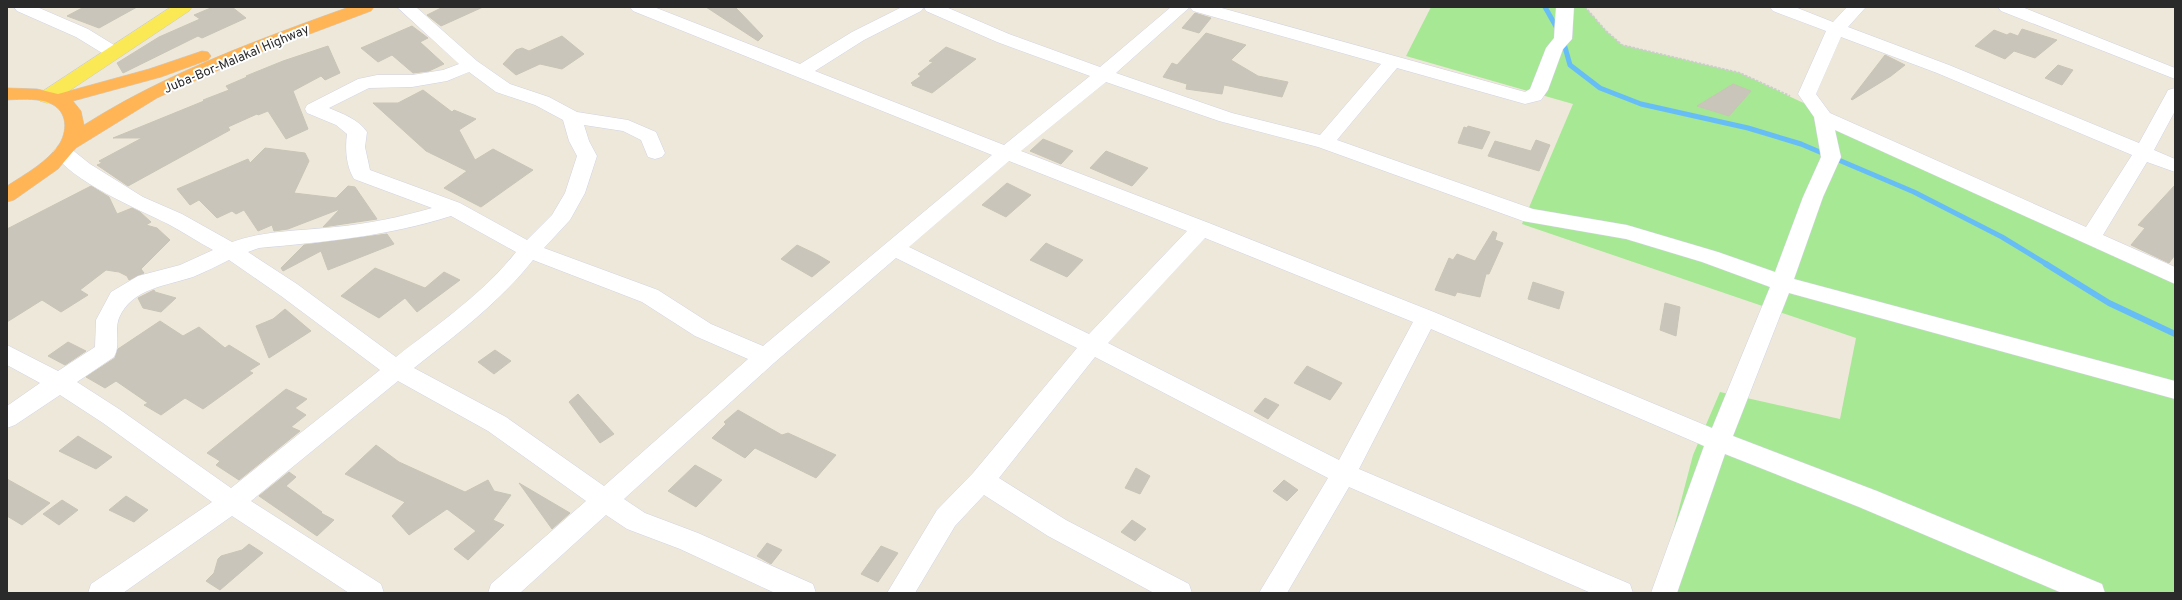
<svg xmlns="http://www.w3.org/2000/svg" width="2182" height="600" viewBox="0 0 2182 600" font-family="Overpass,sans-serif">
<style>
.green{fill:#a6e894}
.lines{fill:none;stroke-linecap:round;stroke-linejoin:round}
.stream-far1{stroke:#67bef7;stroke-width:5}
.stream{stroke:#67bef7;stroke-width:6}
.building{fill:#c9c5bb;stroke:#c9c5b5}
.minor-casing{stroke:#d1d2e4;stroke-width:1}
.major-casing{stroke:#ccc;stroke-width:1}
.highway-casing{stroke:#ccc;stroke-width:1}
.path{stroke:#ccc;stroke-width:2;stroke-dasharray:2.5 1.5;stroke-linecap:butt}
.minor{fill:#fff;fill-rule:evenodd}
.major{fill:#fae954;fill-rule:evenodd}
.highway{fill:#ffb555;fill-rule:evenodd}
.labels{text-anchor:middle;stroke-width:4;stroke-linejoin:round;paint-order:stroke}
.street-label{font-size:13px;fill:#2a2a2a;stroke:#fff}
</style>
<rect width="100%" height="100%" fill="#eee8db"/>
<!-- green -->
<path class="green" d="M1431 7H1585L1606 31 1622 45 1740 73 2175 278V593H1657L1693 455 1720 392 1840 419 1856 338 1522 224 1573 104 1406 56Z"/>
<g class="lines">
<!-- stream-far1 -->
<path class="stream-far1" d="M1545 7 1558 30
M1563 40 1570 65 1600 88 1641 104 1748 128 1801 144 1914 192 2002 237 2048 265"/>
<!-- stream -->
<path class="stream" d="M2046 264 2109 303 2175 334"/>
</g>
<!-- building -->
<path class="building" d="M84 7H137L99 28 67 16Z
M213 7H232L246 18 202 38 198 36 123 73 117 63 159 37 200 19 194 15Z
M443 7H483L441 26 427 15Z
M706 7H735L763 36 758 41Z
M1195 13 1211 18 1199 33 1182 28Z
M412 26 428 38 420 42 444 64 429 71 413 73 392 55 378 62 361 48Z
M2022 29 2057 40 2035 58 2014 51 2005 59 1975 46 1994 30 2007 35 2010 33 2018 36Z
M1206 33 1246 45 1231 60 1258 76 1288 82 1282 97 1224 85 1222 94 1186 89 1187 84 1163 77 1172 63 1177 65Z
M562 36 584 54 562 69 540 64 516 75 503 64 516 50 522 48 529 51Z
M328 46 340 73 325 80 321 76 293 91 308 129 286 139 268 111 258 115 257 114 228 127 230 130 128 186 97 165 102 163 99 161 142 138H113L204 101 203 100 229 90 226 86 247 77 246 76 283 61Z
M946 47 976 59 932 93 912 85 913 84 911 83 921 76 918 74 933 62 929 61Z
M1885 55 1905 65 1891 76 1852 100 1851 99Z
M2058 65 2073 70 2062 85 2045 78Z
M1733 84 1751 91 1729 116 1697 106Z
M423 90 452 112 454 110 476 119 459 130 475 160 493 149 533 170 481 207 444 188 467 171 426 151 373 103H398Z
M1468 126 1490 132 1482 149 1458 143 1464 127 1467 128Z
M1043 139 1073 151 1061 164 1030 151Z
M1536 140 1550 145 1539 171 1488 156 1495 141 1531 151Z
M265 148 305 153 309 161 294 193 336 198 348 186 355 187 377 219 323 227 340 209 288 229 274 231 272 225 258 231 244 210 236 214 232 211 217 218 199 200 190 205 177 189 248 159 250 163Z
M1106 151 1148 168 1132 186 1090 168Z
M1007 183 1031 195 1006 217 982 205Z
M2175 185V255L2169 263 2131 245 2145 228 2138 225Z
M91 186 109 197 117 214 132 208 140 212 151 222 146 225 157 228 170 240 141 269 144 273 129 280 127 276 119 272 106 270 80 290 88 295 61 312 42 300 7 322V229Z
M1493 231 1497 233 1495 240 1503 243 1489 274H1486L1480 297 1457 292 1455 296 1435 290 1449 258 1453 260 1457 254 1475 261Z
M387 234 394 244 328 270 321 251 283 271 281 268 304 245Z
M1046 243 1052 246 1083 260 1067 277 1030 260Z
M797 245 818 255 830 262 812 277 781 259Z
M375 268 425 288 444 272 460 280 417 312 405 298 379 318 341 296Z
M1533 282 1564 292 1559 309 1528 299Z
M154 290 155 292 176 298 161 312 143 308 138 298Z
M1665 303 1680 307 1676 336 1660 330Z
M285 309 311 331 269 358 256 326 273 319Z
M160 321 183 336 199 327 225 348 229 345 260 364 249 371 253 373 203 409 185 398 161 415 144 405 148 403 116 381 105 388 86 377 115 358 118 349Z
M68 342 86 351 65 365 48 356Z
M495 350 511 361 494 374 478 362Z
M1307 366 1342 383 1330 400 1294 383Z
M286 389 307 399 295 408 306 415 291 427 300 431 239 480 216 465 220 461 207 453Z
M578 394 614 434 600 443 569 402Z
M1265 398 1279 405 1268 419 1254 411Z
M738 410 782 435 788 433 836 455 816 478 755 448 745 458 712 438 726 424 724 422Z
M78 436 112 457 96 469 59 451Z
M376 445 399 462 465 492 488 480 494 491 511 495 493 520 504 525 468 560 454 549 476 531 447 509 409 535 392 516 405 502 345 474Z
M695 465 722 480 696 507 668 491Z
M1136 468 1150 476 1140 494 1125 488Z
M289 472 296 477 286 486 322 512 321 513 334 520 317 536 259 496Z
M7 479 50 503 22 525 7 516Z
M1284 480 1298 490 1287 501 1273 491Z
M519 483 570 513 552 529Z
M126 496 148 510 134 522 109 510Z
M62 500 78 510 59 525 43 514Z
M1132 520 1146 529 1135 541 1121 532Z
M767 543 782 550 771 564 757 556Z
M249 544 263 553 220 590 206 581 214 573 218 559 221 556 242 550Z
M881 546 898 553 878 582 861 574Z"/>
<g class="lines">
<defs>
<path id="minor" d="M14 7H37L88 29 119 48 122 52 119 56 113 57 107 56 76 37 17 11Z
M397 7H416L477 61 510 84 549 97 577 112 628 120 656 132 665 153 662 157 655 159 648 157 641 140 623 131 584 125 589 141 597 156 585 193 570 220 544 248 658 290 711 324 763 346 992 155 633 11 630 7H654L800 64 852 32 902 7H946L1009 34 1100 67 1171 7H1190L1116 73 1232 113 1320 135 1381 64 1193 11 1190 7H1218L1525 92 1530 89 1546 48 1554 38 1556 7H1574L1572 39 1563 49 1548 90 1541 100 1525 104 1397 68 1337 140 1533 209 1627 225 1718 252 1775 272 1803 197 1821 157 1814 117 1798 94 1826 31 1773 11 1770 7H1795L1833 22 1847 7H1866L1848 27 1949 65 2139 143 2166 94 2168 90 2175 88V111L2154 150 2175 159V172L2147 162 2103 235 2175 267V284L1835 130 1841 157 1823 197 1794 279 2175 381V399L1789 293 1733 436 1877 491 2102 584 2105 593H2062L1859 507 1725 454 1677 593H1651L1704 446 1431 329 1359 469 1630 584 1633 593H1591L1349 487 1287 593H1259L1328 478 1095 357 999 478 1066 520 1189 584 1192 593H1154L1048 536 984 495 955 526 915 593H887L937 510 973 473 1077 348 896 258 774 363 624 499 645 513 698 533 813 584 816 593H775L680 549 627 529 606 515 520 593H488L491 584 586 501 488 431 398 381 251 501 381 584 384 593H349L232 516 123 593H88L91 584 212 502 103 423 60 395 15 425 7 428V406L40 383 7 365V345L58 371 95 347 96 320 111 292 138 276 180 265 213 250C198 242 183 232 168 224 136 208 72 182 53 152L56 148 63 146 70 148 90 164 143 197 182 214 232 242C266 230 300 231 335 227 367 224 401 217 432 208L354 179C346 166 345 148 347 134L336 125 307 113 305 109 307 105 358 79 377 75H412L443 70 459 64ZM924 7 926 11 997 42 1090 76 1004 145 815 71 864 40 921 11ZM1841 37 1937 73 2132 155 2086 227 1830 113 1816 94ZM469 72 496 92 535 105 563 120 569 141 577 156 565 193 552 215 527 240 460 203 370 170 365 147 367 132C358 119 343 114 329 108L369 88 412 87 447 81ZM1106 82 1219 121 1318 147 1523 221 1626 239 1702 262 1770 287 1712 428 1434 312 1209 223 1021 151ZM1009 161 1187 231 1089 334 909 247ZM451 216 516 252C483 294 438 324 396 357L297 284 248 252 259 248C324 242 389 236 451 216ZM1205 238 1413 322 1339 460 1108 343ZM229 260 281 296 380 370 231 488 119 409 77 382 114 357C121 345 114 331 119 318 132 288 166 286 193 277 205 272 217 266 229 260ZM533 260 642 302 695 336 748 359 604 486 506 417 414 368C456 335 500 302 533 260Z
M1998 7H2022L2175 68V79L2001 11Z"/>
<path id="major" d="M171 7H192L189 11 54 101 47 103 40 101 38 97 40 93Z"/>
<path id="highway" d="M349 7H374L371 11 243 59 157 98 76 148 58 169 14 200 7 202V186C25 174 48 162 60 143 64 136 66 127 64 119 58 96 26 99 7 100V88L37 89 58 94 149 69 202 51 208 52 211 56 208 60 161 77 73 101 81 111 84 125C166 73 257 40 349 7Z"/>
</defs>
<!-- minor casing -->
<use href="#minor" class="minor-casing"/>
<!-- major casing -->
<use href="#major" class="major-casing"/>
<!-- highway casing -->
<use href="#highway" class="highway-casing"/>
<!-- path -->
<path class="path" d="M1585 7 1606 31 1622 45 1740 73 1790 96"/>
<!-- minor -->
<use href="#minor" class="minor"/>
<!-- major -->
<use href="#major" class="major"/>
<!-- highway -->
<use href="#highway" class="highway"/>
</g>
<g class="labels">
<!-- street labels -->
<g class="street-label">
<text transform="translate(236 58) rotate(-23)" y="5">Juba-Bor-Malakal Highway</text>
</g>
</g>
<!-- border -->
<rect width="2182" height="600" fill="none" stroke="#2a2a2a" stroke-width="16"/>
</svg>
